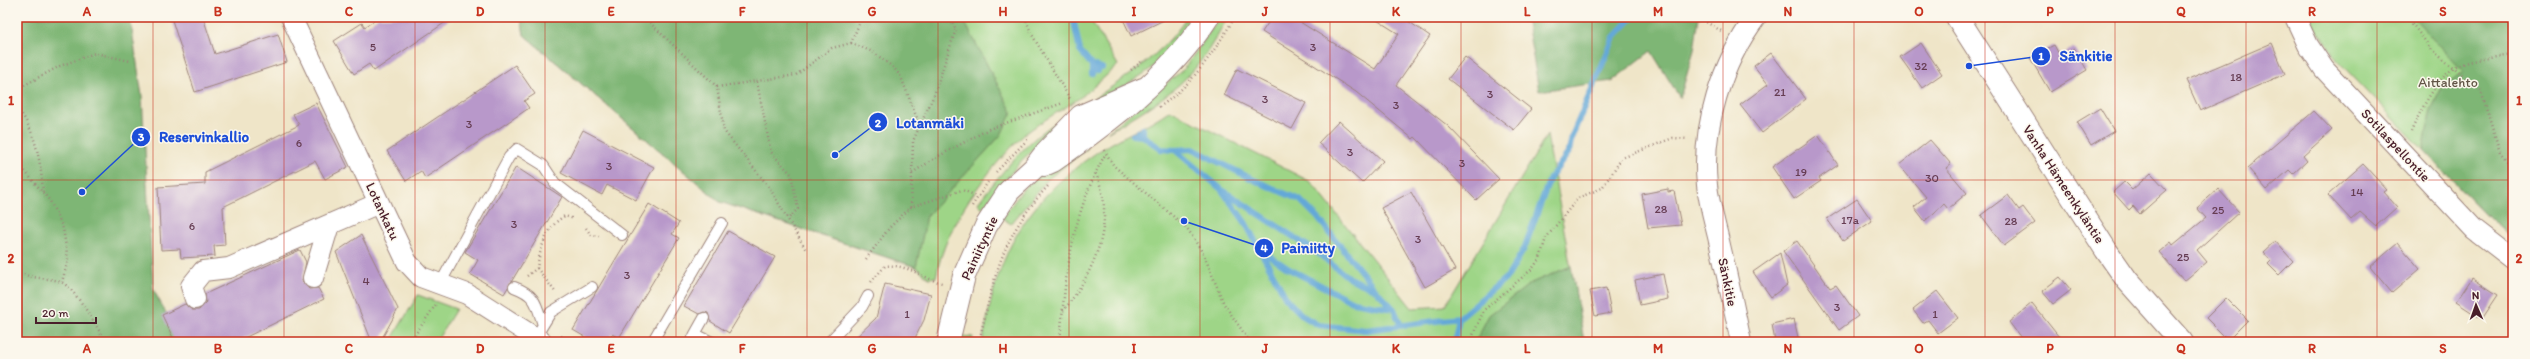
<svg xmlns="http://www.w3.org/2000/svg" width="2530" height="359" viewBox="0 0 2530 359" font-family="Itim,sans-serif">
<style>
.green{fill:#9ed587;stroke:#747a59}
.forest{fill:#7eb674;stroke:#646a50}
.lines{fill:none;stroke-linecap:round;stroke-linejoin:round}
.stream{stroke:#63a8d8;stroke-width:6}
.building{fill:#b898ca}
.lane-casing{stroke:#9c827a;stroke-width:12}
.street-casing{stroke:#9c827a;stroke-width:22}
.secondary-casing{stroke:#9c827a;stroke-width:24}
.path{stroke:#9c827a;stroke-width:2.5;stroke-dasharray:1 3;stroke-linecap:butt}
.lane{stroke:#fff;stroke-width:10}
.street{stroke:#fff;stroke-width:20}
.secondary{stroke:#fff;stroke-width:22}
.grid{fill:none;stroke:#c8321e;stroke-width:1;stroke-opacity:0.55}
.labels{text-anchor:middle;stroke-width:3;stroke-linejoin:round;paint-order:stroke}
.number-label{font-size:12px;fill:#663d53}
.park-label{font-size:14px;fill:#635647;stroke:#fbf7ec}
.street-label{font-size:14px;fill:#4a1f2b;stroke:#fbf7ec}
.leader{fill:none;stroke:#1d4ed8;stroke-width:1.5}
.callout-dot{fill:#1d4ed8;stroke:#fbf7ec;stroke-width:1.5}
.mark-label{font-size:12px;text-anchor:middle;font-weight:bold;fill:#fff}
.callout-label{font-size:15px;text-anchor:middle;font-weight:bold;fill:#1d4ed8;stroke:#fbf7ec;stroke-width:3;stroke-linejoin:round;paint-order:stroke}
.neatline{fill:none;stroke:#c8321e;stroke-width:1.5}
.grid-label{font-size:13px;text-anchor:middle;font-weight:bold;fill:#c8321e}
</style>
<rect width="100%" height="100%" fill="#fbf7ec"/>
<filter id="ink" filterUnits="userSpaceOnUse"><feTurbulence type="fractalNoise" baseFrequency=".025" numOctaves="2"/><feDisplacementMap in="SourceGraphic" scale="8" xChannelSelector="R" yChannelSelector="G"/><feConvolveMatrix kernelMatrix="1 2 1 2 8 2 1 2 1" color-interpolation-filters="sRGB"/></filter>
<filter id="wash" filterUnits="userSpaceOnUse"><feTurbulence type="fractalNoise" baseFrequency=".012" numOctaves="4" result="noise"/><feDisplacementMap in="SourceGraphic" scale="16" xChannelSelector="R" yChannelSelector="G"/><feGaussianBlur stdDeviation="0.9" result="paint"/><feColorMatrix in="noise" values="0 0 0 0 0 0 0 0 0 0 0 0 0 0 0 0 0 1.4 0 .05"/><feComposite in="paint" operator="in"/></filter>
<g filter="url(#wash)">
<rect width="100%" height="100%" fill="#efe5c8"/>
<!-- green -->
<path class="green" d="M521 17H1089L1118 65C1106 76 1094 87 1081 97 1063 110 1042 120 1025 134 986 171 946 223 936 277L929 278 916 267 720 202 524 35Z
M1187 17H1195C1166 66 1138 79 1090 104L1089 102C1126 77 1163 55 1187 17Z
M1220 17H1228C1216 37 1205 59 1188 76 1166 99 1134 116 1107 133L1184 69Z
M2308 17H2513V239L2491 220 2337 60Z
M1170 110 1311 182 1412 308 1445 306 1547 135 1584 342H982C988 319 991 293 1000 271 1018 219 1054 181 1099 151 1122 136 1148 126 1170 110Z
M1067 118 1022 160 982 208 978 203C998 177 1036 128 1067 118Z
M1088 148 1048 179 1011 224 1002 218 1024 188 1042 172Z
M418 295 456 309 436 342H390Z
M961 336 973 337 972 342H960Z"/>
<!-- forest -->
<path class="forest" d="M17 17H130L142 96 153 289 182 342H17Z
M521 17H962L1012 112 1001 135 927 216 916 267 720 202 524 35Z
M1526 17H1699L1694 50 1680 98 1651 51 1612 81 1539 91Z
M2412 17H2513V239L2491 220 2423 150 2431 110 2441 89 2463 71Z
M1571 266 1584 342H1475L1489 315 1531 283Z"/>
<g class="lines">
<!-- stream -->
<path class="stream" d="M1073 17 1080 51 1097 71
M1092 74V65L1102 68
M1138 132 1161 149 1175 150 1221 189 1245 222 1287 300 1303 316 1318 325 1366 330 1459 318 1508 276 1524 249 1550 178 1569 152 1572 136 1614 37 1633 17
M1133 135 1143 136V129
M1175 150 1193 149 1254 180 1300 200 1318 218 1376 290
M1224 191 1315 251 1349 278 1376 290 1394 309 1401 326
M1262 251 1289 269 1353 302 1394 309
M1454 342 1459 318"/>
</g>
<g id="blocks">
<!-- building -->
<path class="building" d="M171 17H203L215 54 278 34 287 62 195 92Z
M379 17H453L374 71 369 64 354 74 334 41 362 23 365 27Z
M1122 17H1170L1131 36Z
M1272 17H1292L1375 69 1399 34 1372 17H1402L1430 36 1396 85 1448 126 1499 179 1476 200 1415 137 1413 139 1356 92 1262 32Z
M1921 43 1942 74 1922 88 1900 57Z
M2272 43 2285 74 2200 111 2186 80Z
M2054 45 2060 56 2074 48 2087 70 2050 92 2030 58Z
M1771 53 1806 99 1762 133 1740 105 1768 84 1754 66Z
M1465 57 1531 109 1514 130 1448 79Z
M515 65 535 94 524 101 529 108 425 178 421 171 406 181 387 151Z
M1237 69 1306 103 1292 129 1224 95Z
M316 103 348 167 325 179 315 161 223 207 225 245 214 246 215 256 181 258 180 249 161 250 158 187 205 184V172L299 125 293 114Z
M2100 108 2114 131 2091 145 2077 122Z
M2314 111 2332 130 2303 156 2307 161 2293 174 2289 170 2267 190 2248 168Z
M1339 121 1383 161 1362 183 1318 143Z
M583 130 654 167 636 200 607 185 602 195 561 173Z
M1818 135 1838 165 1819 178 1821 181 1794 199 1772 167Z
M1930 140 1951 164 1946 168 1967 193 1948 209 1944 204 1925 221 1914 207 1926 197 1899 165Z
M2363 164 2386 189 2383 191 2397 207 2376 226 2360 212 2351 220 2328 195Z
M516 167 562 197 504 294 470 274 478 260 465 252Z
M2151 173 2167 190 2140 214 2133 206 2129 210 2113 192 2124 182 2132 190Z
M1668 189V192L1674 191 1681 225 1648 228 1642 194Z
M2218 189 2239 212 2197 250 2207 262 2184 281 2159 252 2171 242 2173 245 2206 218 2197 208Z
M1411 192 1455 270 1425 287 1381 208Z
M2008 195 2019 210 2023 207 2035 223 2004 246 1981 215Z
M1857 199 1872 221 1843 241 1827 219Z
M649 204 679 223 672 234 679 238 619 338 612 334 608 342H584L585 337 573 330Z
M728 231 775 257 729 333 710 321 708 313 704 312 699 314 684 306Z
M361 235 398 309 380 342H372L336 252Z
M1797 241 1830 288 1836 285 1858 316 1839 330 1783 251Z
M2275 241 2293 261 2279 275 2268 264 2271 261 2263 252Z
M2398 243 2420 269 2392 293 2370 267Z
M300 250 306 262 302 281 309 289 318 288 324 299 236 342H175L162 315 185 304 192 310H199L206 302 205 294Z
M1780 253 1787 285 1771 297 1753 272Z
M1663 274 1668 299 1640 305 1635 280Z
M2060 277 2071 290 2053 304 2042 291Z
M2472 278 2498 295 2482 319 2456 302Z
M885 284 931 294 924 320 913 342H851L876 318Z
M1606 288 1611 313 1595 316 1590 291Z
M1937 291 1958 318 1938 333 1928 320 1923 323 1913 310Z
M2226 298 2248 320 2228 340 2206 318Z
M2032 303 2063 342H2024L2009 322Z
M1794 319 1799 342H1775L1772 324Z"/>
</g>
</g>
<g filter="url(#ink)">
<use href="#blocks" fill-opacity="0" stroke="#9c827a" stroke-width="1"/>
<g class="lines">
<defs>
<path id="lane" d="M440 284 509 157 517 149 543 165 555 183 622 235
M514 287C536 295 536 303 543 325
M695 334 704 318
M535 338 551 312 592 287
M652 342 722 223
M691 342 695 334 712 342
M829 342 862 307 868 296"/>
<path id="street" d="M291 17 407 262 421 277 467 294 542 342
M2295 17 2308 45 2324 69 2474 229 2513 259
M313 278 329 225
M195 299 191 286 203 271 229 268 379 203
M1741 342C1734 308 1727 275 1719 241 1715 223 1709 204 1707 185 1701 128 1722 62 1756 17"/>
<path id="secondary" d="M1957 17 2106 250 2127 280 2182 342
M1044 165 1053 161C1110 121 1169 77 1208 17
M948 342 964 276 986 226 1009 191 1034 168 1047 151 1081 116 1143 89"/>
</defs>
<!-- lane casing -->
<use href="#lane" class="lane-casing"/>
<!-- street casing -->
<use href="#street" class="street-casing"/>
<!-- secondary casing -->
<use href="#secondary" class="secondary-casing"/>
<!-- path -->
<path class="path" d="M644 17 717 87 724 131 769 187 806 250
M1025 17 1031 33 1070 99
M2407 17 2432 50 2481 91 2500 152 2513 168
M1687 20H1703L1723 32
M851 43 873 52 894 68 901 77 920 126
M1131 70 1141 62
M757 82 771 152 791 174 798 209 788 219
M717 87 796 75 832 48 851 43 862 17
M17 89 60 66 95 53 130 61
M1159 107C1194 84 1214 51 1235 17
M17 108C36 130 41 164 43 192
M2411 132C2419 113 2436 80 2453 69 2470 58 2494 58 2513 55
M1104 150 1114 166 1187 228 1204 255 1224 304 1250 342
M17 162 50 201 63 228 68 260 62 282
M996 172 1029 138
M912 173 937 157 989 129 1063 103
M972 206 988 182
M911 207 913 141 934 95 956 29 948 17
M586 228 591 235 599 236
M866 259 890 227 911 207 962 190 977 196
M537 268 556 293
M17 269C29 281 46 276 61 282 74 287 99 329 105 342
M527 276 537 268C540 249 547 225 565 216L574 219
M871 282 885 266C909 264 919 277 942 283
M1063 311C1094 273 1118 220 1095 172
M561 336 571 342
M17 337 20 342
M410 342 437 303
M979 342C994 277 1001 237 1048 186
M1060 342C1065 274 1072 213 1106 153
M1470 342 1484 310 1532 269 1540 258 1546 238 1578 198 1602 188 1622 158 1673 138 1688 139"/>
<!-- lane -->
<use href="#lane" class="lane"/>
<!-- street -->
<use href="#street" class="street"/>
<!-- secondary -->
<use href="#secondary" class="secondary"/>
</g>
</g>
<!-- grid -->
<path class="grid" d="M153 17V342M284 17V342M415 17V342M545 17V342M676 17V342M807 17V342M938 17V342M1069 17V342M1200 17V342M1330 17V342M1461 17V342M1592 17V342M1723 17V342M1854 17V342M1985 17V342M2115 17V342M2246 17V342M2377 17V342M17 180H2513"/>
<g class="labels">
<!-- number labels -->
<g class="number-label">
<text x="373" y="51">5</text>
<text x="1313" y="51">3</text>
<text x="1921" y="70">32</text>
<text x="2236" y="81">18</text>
<text x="1780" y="96">21</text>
<text x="1490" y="98">3</text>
<text x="1265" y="103">3</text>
<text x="1396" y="109">3</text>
<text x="469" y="128">3</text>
<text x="299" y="147">6</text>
<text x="1350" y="156">3</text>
<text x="1462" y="167">3</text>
<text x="609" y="170">3</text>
<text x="1801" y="176">19</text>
<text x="1932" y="182">30</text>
<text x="2357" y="196">14</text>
<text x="1661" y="213">28</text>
<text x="2218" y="214">25</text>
<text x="1850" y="224">17a</text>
<text x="2011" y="225">28</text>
<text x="514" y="228">3</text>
<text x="192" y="230">6</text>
<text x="1418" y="243">3</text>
<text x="2183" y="261">25</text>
<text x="627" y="279">3</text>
<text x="366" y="285">4</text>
<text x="1837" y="311">3</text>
<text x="907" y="318">1</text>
<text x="1935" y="318">1</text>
</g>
<!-- park labels -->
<g class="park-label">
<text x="2448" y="87">Aittalehto</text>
</g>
<!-- street labels -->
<g class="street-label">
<text transform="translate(2396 145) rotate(47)" y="5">Sotilaspellontie</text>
<text transform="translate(2064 184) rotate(57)" y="5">Vanha Hämeenkyläntie</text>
<text transform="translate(383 211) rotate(65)" y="5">Lotankatu</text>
<text transform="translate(979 248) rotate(-65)" y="5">Painiityntie</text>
<text transform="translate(1728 282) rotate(78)" y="5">Sänkitie</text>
</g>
</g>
<!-- callouts -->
<path class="leader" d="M1969 66L2041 56M835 155L878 122M82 192L141 137M1184 221L1264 248"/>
<g class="callout-dot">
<circle cx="1969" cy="66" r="4"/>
<circle cx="835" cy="155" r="4"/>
<circle cx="82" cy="192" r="4"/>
<circle cx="1184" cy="221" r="4"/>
<circle cx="2041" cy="56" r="10"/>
<circle cx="878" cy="122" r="10"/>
<circle cx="141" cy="137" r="10"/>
<circle cx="1264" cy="248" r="10"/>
</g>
<g class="mark-label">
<text x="2041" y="60">1</text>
<text x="878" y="127">2</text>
<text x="141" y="141">3</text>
<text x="1264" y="252">4</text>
</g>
<g class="callout-label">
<text x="2086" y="61">Sänkitie</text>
<text x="930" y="128">Lotanmäki</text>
<text x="204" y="142">Reservinkallio</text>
<text x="1308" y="253">Painiitty</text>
</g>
<!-- margin -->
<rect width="2530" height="359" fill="none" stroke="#fbf7ec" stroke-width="44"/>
<!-- north arrow -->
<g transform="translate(2476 305) rotate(358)" stroke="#fbf7ec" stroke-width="3" paint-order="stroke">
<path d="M0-3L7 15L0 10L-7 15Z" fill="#4a1f2b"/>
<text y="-6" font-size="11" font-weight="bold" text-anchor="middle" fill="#4a1f2b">N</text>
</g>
<!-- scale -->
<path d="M36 317v6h60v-6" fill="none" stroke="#4a1f2b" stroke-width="2"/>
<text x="42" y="317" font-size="12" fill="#4a1f2b" stroke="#fbf7ec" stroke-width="3" paint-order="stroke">20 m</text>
<rect x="22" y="22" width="2486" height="315" class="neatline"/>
<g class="grid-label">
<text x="87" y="16">A</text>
<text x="218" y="16">B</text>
<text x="349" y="16">C</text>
<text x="480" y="16">D</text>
<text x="611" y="16">E</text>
<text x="742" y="16">F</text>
<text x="872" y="16">G</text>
<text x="1003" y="16">H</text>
<text x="1134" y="16">I</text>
<text x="1265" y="16">J</text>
<text x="1396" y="16">K</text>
<text x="1527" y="16">L</text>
<text x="1658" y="16">M</text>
<text x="1788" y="16">N</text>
<text x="1919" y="16">O</text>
<text x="2050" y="16">P</text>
<text x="2181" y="16">Q</text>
<text x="2312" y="16">R</text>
<text x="2443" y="16">S</text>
<text x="11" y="105">1</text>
<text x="2519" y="105">1</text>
<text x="11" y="263">2</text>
<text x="2519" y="263">2</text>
<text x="87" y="353">A</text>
<text x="218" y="353">B</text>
<text x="349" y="353">C</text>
<text x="480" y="353">D</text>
<text x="611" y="353">E</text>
<text x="742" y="353">F</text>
<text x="872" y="353">G</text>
<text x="1003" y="353">H</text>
<text x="1134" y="353">I</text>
<text x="1265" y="353">J</text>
<text x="1396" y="353">K</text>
<text x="1527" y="353">L</text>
<text x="1658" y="353">M</text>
<text x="1788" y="353">N</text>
<text x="1919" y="353">O</text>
<text x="2050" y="353">P</text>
<text x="2181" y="353">Q</text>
<text x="2312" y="353">R</text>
<text x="2443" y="353">S</text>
</g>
</svg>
